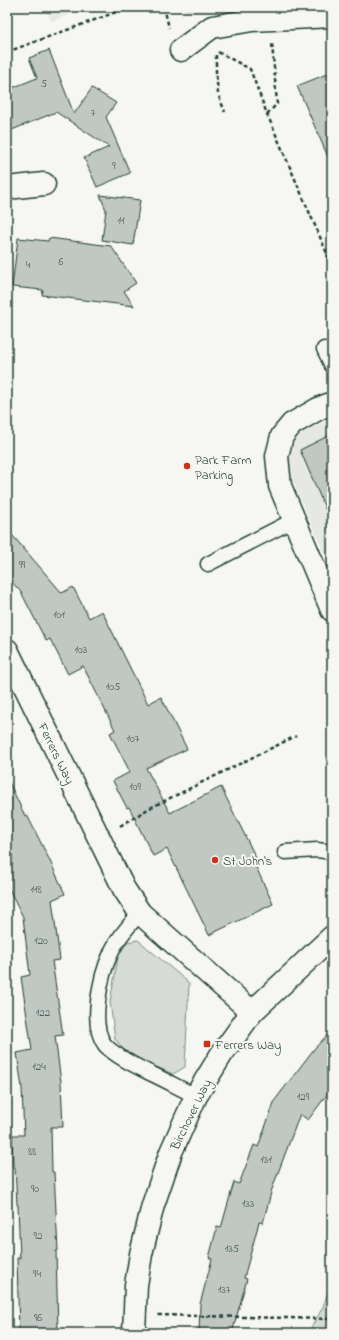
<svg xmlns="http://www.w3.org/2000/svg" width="339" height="1340" viewBox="0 0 339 1340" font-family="'Indie Flower',sans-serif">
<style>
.built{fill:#e6e8e4}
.green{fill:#d6dbd6;stroke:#7a8c85}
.building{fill:#c1c8c3;stroke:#1f3d34}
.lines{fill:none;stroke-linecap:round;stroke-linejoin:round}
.service-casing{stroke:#1f3d34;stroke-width:17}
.minor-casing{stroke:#1f3d34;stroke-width:25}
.tertiary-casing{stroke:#1f3d34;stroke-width:25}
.path{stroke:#1f3d34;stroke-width:2.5;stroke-dasharray:4 3;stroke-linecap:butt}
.service{stroke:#f6f6f2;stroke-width:14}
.minor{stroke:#f6f6f2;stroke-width:22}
.tertiary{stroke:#f6f6f2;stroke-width:22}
.poi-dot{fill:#c8321e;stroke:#f6f6f2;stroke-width:1.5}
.labels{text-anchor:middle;stroke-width:4;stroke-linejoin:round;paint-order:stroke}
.number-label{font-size:11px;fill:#486058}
.poi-label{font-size:13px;fill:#1f3d34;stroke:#f6f6f2;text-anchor:start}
.street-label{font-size:13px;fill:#1f3d34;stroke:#f6f6f2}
</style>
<rect width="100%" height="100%" fill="#f6f6f2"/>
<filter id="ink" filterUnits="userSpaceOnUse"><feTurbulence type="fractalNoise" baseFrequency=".025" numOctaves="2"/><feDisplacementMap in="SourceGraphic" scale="8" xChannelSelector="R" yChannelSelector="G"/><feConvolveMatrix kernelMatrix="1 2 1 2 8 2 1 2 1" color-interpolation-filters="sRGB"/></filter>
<g filter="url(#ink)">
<!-- built -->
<path class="built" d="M44 7H89L52 21Z
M183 7H270L186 13Z
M332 418V571L287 468 289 447 303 432Z"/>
<!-- green -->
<path class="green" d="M138 940 189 983 185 1067 173 1074 128 1055 115 1039 110 1002 118 957 127 942Z
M332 1279V1333H308L323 1307Z"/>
<!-- building -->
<path class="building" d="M49 50 74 114 92 88 116 103 106 117 130 173 97 187 84 158 109 147 56 112 7 132V90L37 78 29 58Z
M332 72V166L297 86Z
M100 195 140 200 133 245 102 240 106 210Z
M18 238 48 241 49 238 111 246 136 283 124 291 134 306 42 295 43 290 12 287Z
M332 434V524L300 450Z
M7 529 62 593 73 587 89 618 102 611 148 704 161 697 187 749 146 768 170 813 221 787 259 864 256 867 273 904 209 935 167 849 153 856 129 807 127 808 113 781 130 772 110 733 115 730 83 666 68 674 50 639 46 641 21 592 7 577Z
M7 778 25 816 27 815 49 859 65 894 52 900 60 960 52 961 63 1035 55 1036 61 1082 63 1127H51L52 1172H54L58 1251H56L58 1332 19 1333 17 1258H20L18 1205H17L15 1167H13L12 1135H24L22 1088 17 1053 32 1050 21 977 30 975 23 917 7 885Z
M332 1030V1088L308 1120 300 1114 272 1189 263 1223 259 1222 244 1278 247 1279 232 1333H199L200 1304 212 1259 209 1258 217 1227 221 1228 234 1182 239 1184 254 1145 258 1147 275 1100 314 1049Z"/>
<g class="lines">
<defs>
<path id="service" d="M324 349 332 366
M208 564 294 520
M285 852 317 850 332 852
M140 913C131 923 115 942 111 953 101 974 89 1025 105 1045 116 1057 138 1067 152 1074 167 1081 181 1089 196 1096"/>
<path id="minor" d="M181 50 212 27 252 20 332 16
M7 188 44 184
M332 403 318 409 292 424 282 436 277 456 280 486 332 610
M7 650 124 889 140 913 252 1012"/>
<path id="tertiary" d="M134 1333 136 1285 141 1254 153 1205 171 1152 196 1096 221 1055 252 1012 332 937"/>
</defs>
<!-- service casing -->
<use href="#service" class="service-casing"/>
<!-- minor casing -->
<use href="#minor" class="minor-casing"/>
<!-- tertiary casing -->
<use href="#tertiary" class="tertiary-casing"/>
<!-- path -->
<path class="path" d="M164 7 169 28
M7 52 130 7
M218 52 250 69 267 114 332 265
M216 55V72L218 94 225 112
M267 114 277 104 272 43
M120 826 148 809 296 736
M158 1315 332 1319"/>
<!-- service -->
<use href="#service" class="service"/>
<!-- minor -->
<use href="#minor" class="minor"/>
<!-- tertiary -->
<use href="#tertiary" class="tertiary"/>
</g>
</g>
<!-- markers -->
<g class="poi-dot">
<circle cx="187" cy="466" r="4"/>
<circle cx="215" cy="860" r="4"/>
<rect x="203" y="1040" width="8" height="8" rx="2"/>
</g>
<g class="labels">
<!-- number labels -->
<g class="number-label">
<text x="44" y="87">5</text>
<text x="93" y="116">7</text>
<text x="114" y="169">9</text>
<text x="121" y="224">11</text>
<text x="61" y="265">6</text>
<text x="28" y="268">4</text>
<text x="22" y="568">99</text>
<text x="59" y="618">101</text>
<text x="81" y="653">103</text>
<text x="113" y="690">105</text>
<text x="133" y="742">107</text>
<text x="135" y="790">109</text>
<text x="36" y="893">118</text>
<text x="41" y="944">120</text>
<text x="43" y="1016">122</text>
<text x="39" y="1070">124</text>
<text x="303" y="1100">129</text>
<text x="32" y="1155">88</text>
<text x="266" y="1163">131</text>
<text x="35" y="1192">90</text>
<text x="248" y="1207">133</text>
<text x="38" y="1239">92</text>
<text x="232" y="1252">135</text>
<text x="37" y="1277">94</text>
<text x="224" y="1293">137</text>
<text x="38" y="1321">96</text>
</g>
<!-- poi labels -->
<g class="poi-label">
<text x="195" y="464">Park Farm<tspan x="195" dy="15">Parking</tspan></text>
<text x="223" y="865">St John's</text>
<text x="215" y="1049">Ferrers Way</text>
</g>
<!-- street labels -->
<g class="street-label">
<text transform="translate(57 753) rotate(64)" y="5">Ferrers Way</text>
<text transform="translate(190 1114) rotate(-64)" y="5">Birchover Way</text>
</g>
</g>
<!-- margin -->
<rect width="339" height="1340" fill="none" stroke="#f6f6f2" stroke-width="24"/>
<rect x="12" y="12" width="315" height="1316" fill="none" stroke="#1f3d34" stroke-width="1.5" filter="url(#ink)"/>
</svg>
